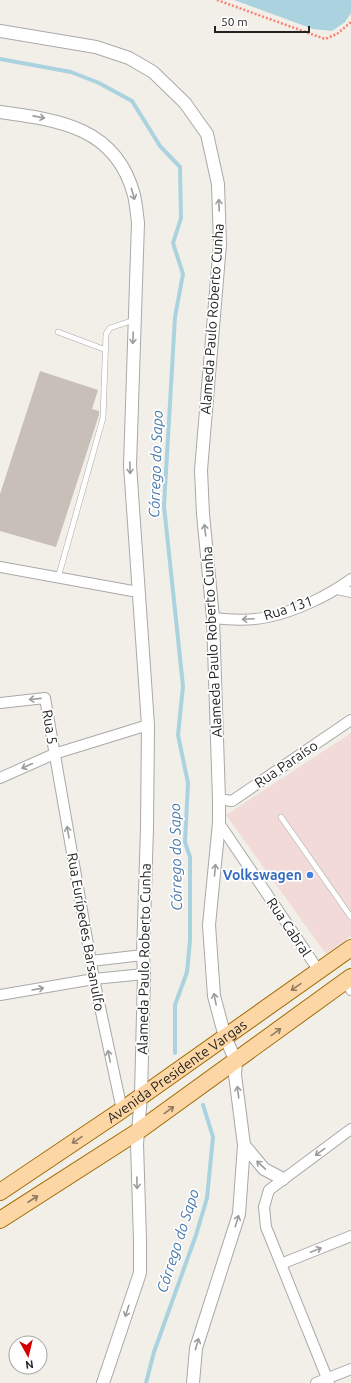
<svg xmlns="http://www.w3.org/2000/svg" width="351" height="1383" viewBox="0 0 351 1383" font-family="Ubuntu,sans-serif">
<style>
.commercial{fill:#f2dad9}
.water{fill:#aad3df}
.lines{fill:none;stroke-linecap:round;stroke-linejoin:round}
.stream{stroke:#aad3df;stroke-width:4}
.building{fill:#c7bfb8}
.service-casing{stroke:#a9a9a9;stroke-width:6}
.minor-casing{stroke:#a9a9a9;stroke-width:12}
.tertiary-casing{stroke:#a9a9a9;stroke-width:14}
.primary-casing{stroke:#a06b00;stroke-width:18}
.path{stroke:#fa8072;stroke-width:2.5;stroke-dasharray:2 2;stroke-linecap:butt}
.service{stroke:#fff;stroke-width:5}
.minor{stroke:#fff;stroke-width:10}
.tertiary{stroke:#fff;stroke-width:12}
.primary{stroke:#fcd6a4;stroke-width:16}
.oneway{stroke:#9c9c9c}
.oneway2{stroke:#8f7c63}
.shop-dot{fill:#3f7fe0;stroke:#fff;stroke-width:1.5}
.labels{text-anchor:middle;stroke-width:3.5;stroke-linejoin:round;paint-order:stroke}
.street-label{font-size:14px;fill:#222;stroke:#fff}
.shop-label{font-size:14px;font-weight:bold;fill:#366cbe;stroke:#fff;text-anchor:end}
.water-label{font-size:15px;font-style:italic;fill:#4a7aab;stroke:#fff}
</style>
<rect width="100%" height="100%" fill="#f2efe9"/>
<!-- commercial -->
<path class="commercial" d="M351 733V936L326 954 226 815Z"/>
<!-- water -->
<path class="water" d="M234 0H351V13L345 22 332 31 313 29Z"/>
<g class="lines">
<!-- stream -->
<path class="stream" d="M0 59 71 72 99 83 132 101 160 146 180 167 181 218 173 243 183 274 175 317 164 506 183 686 178 735 188 783 185 842 190 857V941L187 972 175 1005V1053
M146 1383 154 1352 196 1235 207 1198 213 1137 203 1105"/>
</g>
<!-- building -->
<path class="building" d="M40 371 98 390 92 409 99 411V415L56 547 0 531V494Z"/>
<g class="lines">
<defs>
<path id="service" d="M58 332 106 350
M58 578 103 418 106 334 110 328 134 320
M281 817 351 917"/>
<path id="minor" d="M0 567 138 592
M337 589 351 592
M213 618C230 620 250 621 268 617 296 611 328 596 351 579
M0 703 45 698 94 979 122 1110
M0 778 54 754 148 725
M219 799 232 801 351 720
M219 823 319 971
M91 961 143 955
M345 981 351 990
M0 995 94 979 144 974
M281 1264 351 1236
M316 1383 351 1369
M329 1383 266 1227 264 1207 269 1190 351 1129"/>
<path id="tertiary" d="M0 31 96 47 129 58 153 72 185 103 207 134 218 184 220 244 201 470 203 514 213 618 219 799V823L209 925 214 996 225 1037 236 1061 235 1075 244 1145 239 1214 196 1348 193 1383
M0 112C59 120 116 127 134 195 136 204 137 214 138 223L130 465 148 725 147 828 143 955 144 974 141 1095 137 1144 140 1240V1273L103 1383
M244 1145 264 1169 283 1179"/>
<g id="primary">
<path id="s1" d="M0 1192 122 1110 351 948"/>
<path d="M0 1220 137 1132 351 977"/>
</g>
</defs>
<!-- service casing -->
<use href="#service" class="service-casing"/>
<!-- minor casing -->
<use href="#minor" class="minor-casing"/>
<!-- tertiary casing -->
<use href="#tertiary" class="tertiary-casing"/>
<!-- primary casing -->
<use href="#primary" class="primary-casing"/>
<!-- path -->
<path class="path" d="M217 0 325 39 337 34 351 22"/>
<!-- service -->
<use href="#service" class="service"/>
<!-- minor -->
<use href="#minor" class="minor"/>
<!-- tertiary -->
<use href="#tertiary" class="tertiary"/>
<!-- primary -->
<use href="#primary" class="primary"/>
</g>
<!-- one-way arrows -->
<defs><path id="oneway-shaft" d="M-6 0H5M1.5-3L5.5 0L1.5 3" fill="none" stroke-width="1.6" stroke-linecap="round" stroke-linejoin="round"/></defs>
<g class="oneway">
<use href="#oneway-shaft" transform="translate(39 117) rotate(11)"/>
<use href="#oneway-shaft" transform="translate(133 194) rotate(74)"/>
<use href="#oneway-shaft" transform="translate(219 205) rotate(-92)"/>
<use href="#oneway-shaft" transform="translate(133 338) rotate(92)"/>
<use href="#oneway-shaft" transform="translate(130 468) rotate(88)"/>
<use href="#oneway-shaft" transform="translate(205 530) rotate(-97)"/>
<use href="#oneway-shaft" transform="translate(248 619) rotate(177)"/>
<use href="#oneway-shaft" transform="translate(35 699) rotate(174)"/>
<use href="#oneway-shaft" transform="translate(27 766) rotate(156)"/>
<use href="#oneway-shaft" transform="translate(68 832) rotate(-100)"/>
<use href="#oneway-shaft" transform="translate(215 870) rotate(-85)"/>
<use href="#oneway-shaft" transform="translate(38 989) rotate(-10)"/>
<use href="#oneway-shaft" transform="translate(215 999) rotate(-101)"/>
<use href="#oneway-shaft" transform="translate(109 1056) rotate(-102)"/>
<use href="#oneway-shaft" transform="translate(238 1092) rotate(-97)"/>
<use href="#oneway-shaft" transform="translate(320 1152) rotate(144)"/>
<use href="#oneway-shaft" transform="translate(261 1165) rotate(-137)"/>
<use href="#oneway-shaft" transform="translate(137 1183) rotate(89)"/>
<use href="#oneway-shaft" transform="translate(237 1221) rotate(-73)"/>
<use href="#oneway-shaft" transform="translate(316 1250) rotate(-22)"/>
<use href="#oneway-shaft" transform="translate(127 1311) rotate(108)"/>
<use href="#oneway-shaft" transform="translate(197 1344) rotate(-74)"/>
</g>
<g class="oneway2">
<use href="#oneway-shaft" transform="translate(296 987) rotate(145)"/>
<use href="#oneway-shaft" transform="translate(276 1032) rotate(-36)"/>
<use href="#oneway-shaft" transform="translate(169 1110) rotate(-36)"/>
<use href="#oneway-shaft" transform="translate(77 1140) rotate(146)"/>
<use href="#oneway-shaft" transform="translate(33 1199) rotate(-33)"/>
</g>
<!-- markers -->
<circle class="shop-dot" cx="310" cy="875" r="4"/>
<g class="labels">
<!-- street labels -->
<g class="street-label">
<text transform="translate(212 319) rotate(-86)" y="5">Alameda Paulo Roberto Cunha</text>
<text transform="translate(288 608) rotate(-18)" y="5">Rua 131</text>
<text transform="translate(212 642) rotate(-93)" y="5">Alameda Paulo Roberto Cunha</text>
<text transform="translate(50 727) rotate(81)" y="5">Rua 5</text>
<text transform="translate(286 764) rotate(-34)" y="5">Rua Paraíso</text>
<text transform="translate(289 927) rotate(56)" y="5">Rua Cabral</text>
<text transform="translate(86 932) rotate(80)" y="5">Rua Eurípedes Barsanulfo</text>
<text transform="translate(144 959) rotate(-89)" y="5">Alameda Paulo Roberto Cunha</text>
<text dy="5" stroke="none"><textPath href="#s1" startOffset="214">Avenida Presidente Vargas</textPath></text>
</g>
<!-- shop labels -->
<g class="shop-label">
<text x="302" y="880">Volkswagen</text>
</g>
<!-- water labels -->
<g class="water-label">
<text transform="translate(156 464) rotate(-88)" y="5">Córrego do Sapo</text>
<text transform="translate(176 857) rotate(-91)" y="5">Córrego do Sapo</text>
<text transform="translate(178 1241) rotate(-72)" y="5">Córrego do Sapo</text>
</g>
</g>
<!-- north arrow -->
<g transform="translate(28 1355) rotate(172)"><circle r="19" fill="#ffffff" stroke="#a7a7a7"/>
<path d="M0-3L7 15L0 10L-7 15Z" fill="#d40000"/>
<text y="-6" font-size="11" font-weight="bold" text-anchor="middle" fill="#222222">N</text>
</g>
<!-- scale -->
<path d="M215 26v6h94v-6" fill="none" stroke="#222222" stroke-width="2"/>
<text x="221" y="26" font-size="12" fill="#222222" stroke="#ffffff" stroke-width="3" paint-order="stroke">50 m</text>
</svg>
